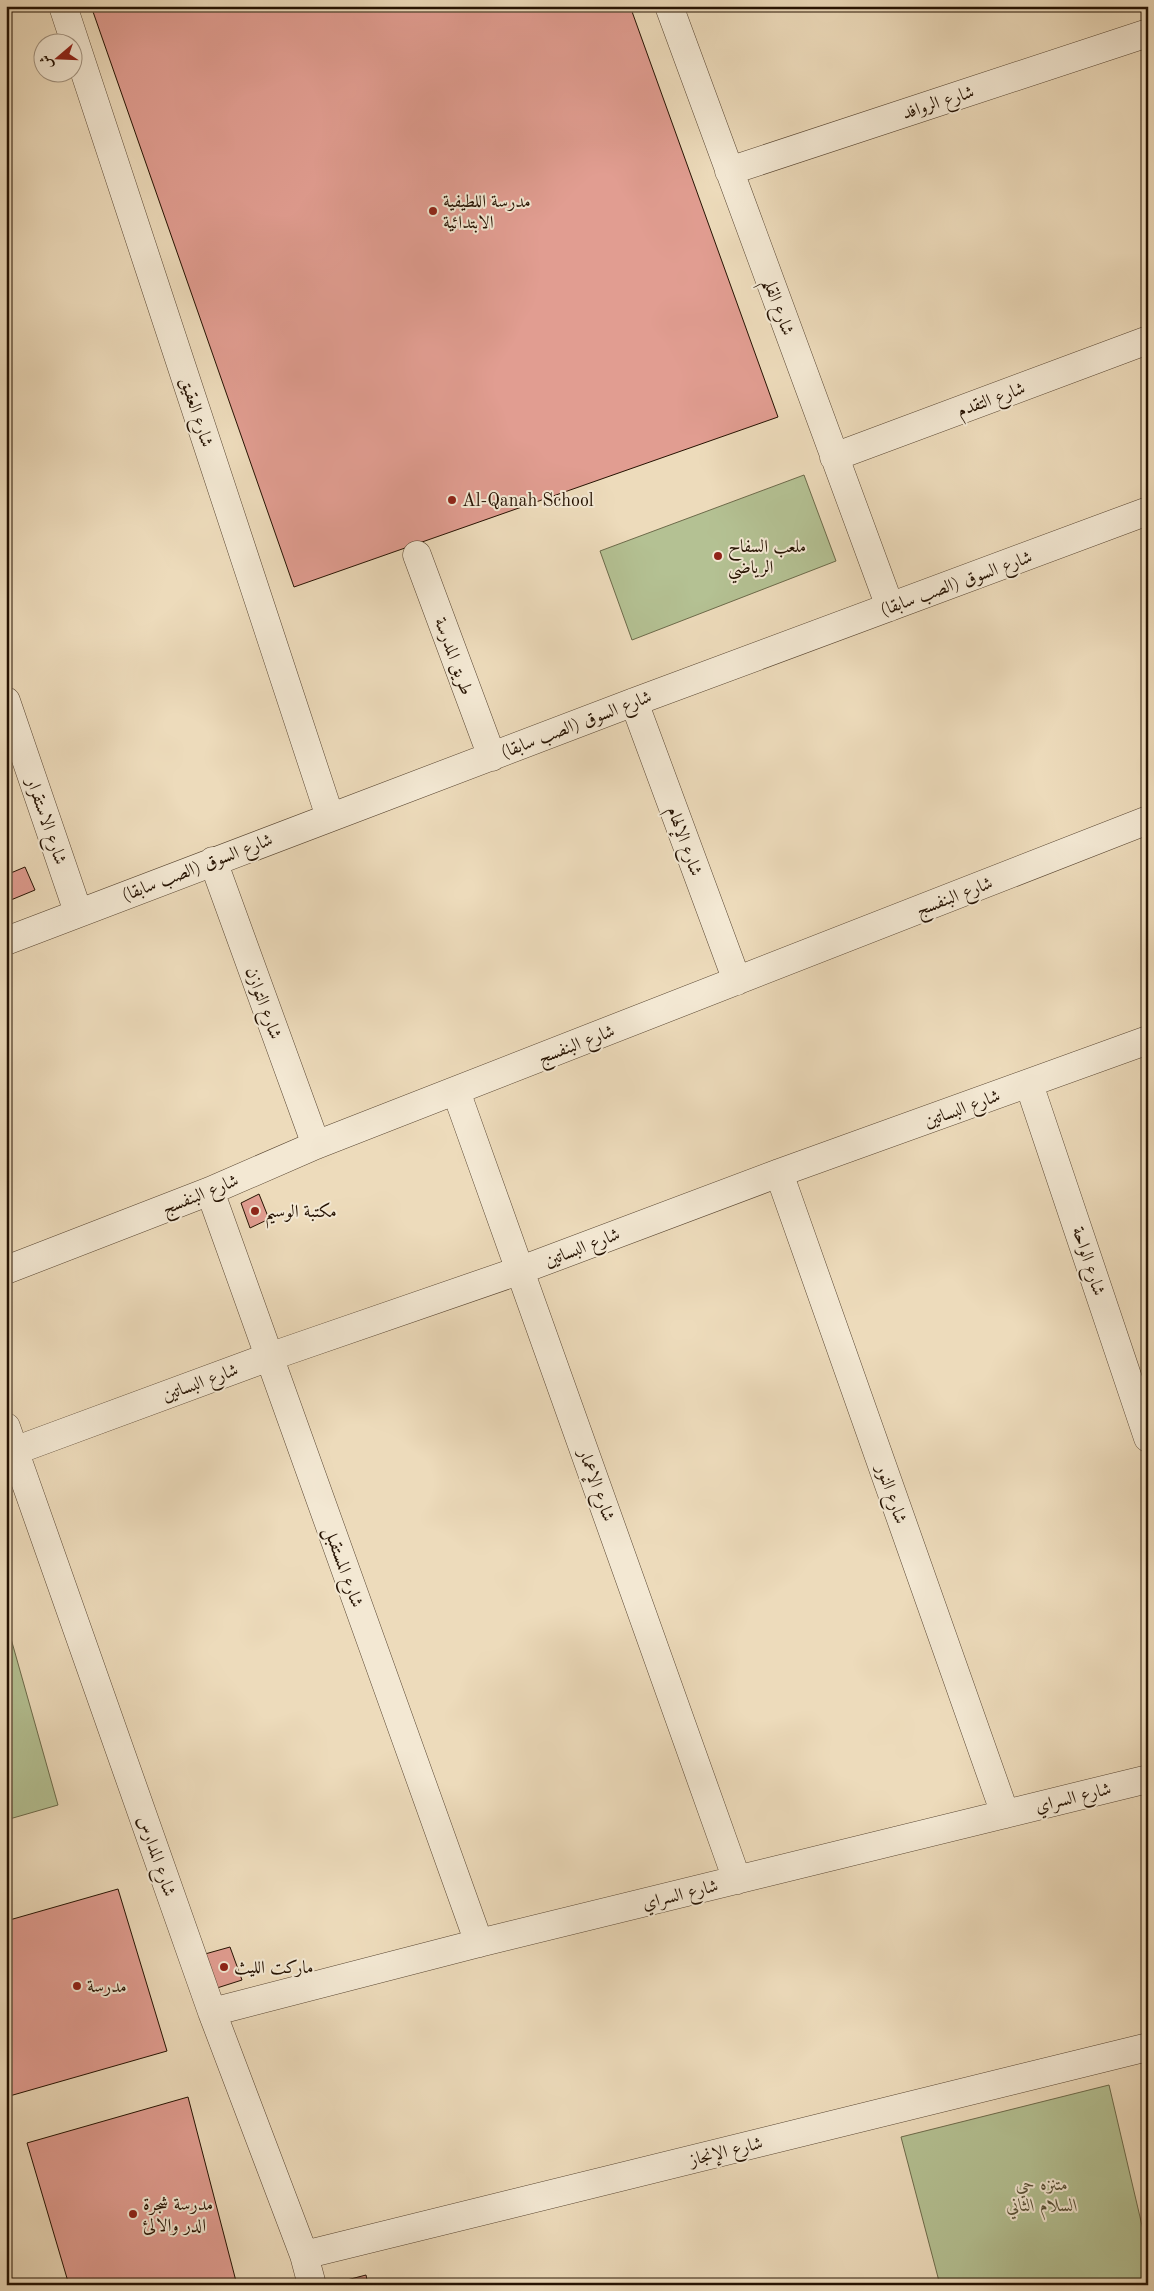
<svg xmlns="http://www.w3.org/2000/svg" width="1154" height="2291" viewBox="0 0 1154 2291" font-family="'Old Standard TT',Amiri,serif">
<style>
.green{fill:#b4c193;stroke:#6c6a4a}
.building{fill:#e19d91;stroke:#251202}
.lines{fill:none;stroke-linecap:round;stroke-linejoin:round}
.minor-casing{stroke:#574430;stroke-width:29}
.minor{stroke:#f3e8d3;stroke-width:28}
.poi-dot{fill:#8f2418;stroke:#f3e8d3;stroke-width:2}
.labels{text-anchor:middle;stroke-width:4;stroke-linejoin:round;paint-order:stroke}
.street-label{font-size:18px;fill:#251202;stroke:#f3e8d3}
.poi-label{font-size:18px;fill:#251202;stroke:#f3e8d3;text-anchor:start}
.park-label{font-size:18px;font-style:italic;fill:#574f35;stroke:#f3e8d3}
</style>
<rect width="100%" height="100%" fill="#eddbbb"/>
<filter id="stains"><feTurbulence type="fractalNoise" baseFrequency=".004" numOctaves="4"/><feColorMatrix values="0 0 0 0 .2 0 0 0 0 .09 0 0 0 0 .02 0 0 0 .5 -.17"/></filter>
<radialGradient id="worn" r=".72"><stop offset=".6" stop-color="#630" stop-opacity="0"/><stop offset="1" stop-color="#630" stop-opacity=".3"/></radialGradient>
<!-- green -->
<path class="green" d="M804 475 836 561 632 640 600 551Z
M6 1621 58 1805 6 1820Z
M1109 2085 1148 2251V2285H940L901 2137Z"/>
<!-- building -->
<path class="building" d="M91 6H630L778 417 294 587Z
M25 867 35 890 6 902V875Z
M259 1194 269 1219 250 1228 241 1203Z
M118 1889 167 2051 6 2097V1921Z
M230 1947 242 1980 217 1988 205 1954Z
M188 2097 237 2285H69L27 2143Z
M366 2275 368 2285H344L343 2281Z"/>
<g class="lines">
<defs>
<path id="minor" d="M63 6 330 817
M669 6 890 607
M729 171 1148 33
M834 457 1148 340
M417 555 492 757
M6 701 78 912
M634 702 737 981
M213 861 316 1145
M6 941 634 702 1148 511
M1029 1084 1148 1438
M456 1091 737 1880
M779 1173 1005 1814
M210 1191 479 1943
M6 1270 210 1191 316 1145 1148 820
M6 1427 212 2012 304 2255 312 2285
M6 1454 269 1357 521 1270 779 1173 1148 1040
M212 2012 479 1943 1148 1779
M304 2255 1148 2047"/>
</defs>
<!-- minor casing -->
<use href="#minor" class="minor-casing"/>
<!-- minor -->
<use href="#minor" class="minor"/>
</g>
<!-- markers -->
<g class="poi-dot">
<circle cx="433" cy="211" r="5"/>
<circle cx="452" cy="500" r="5"/>
<circle cx="718" cy="556" r="5"/>
<circle cx="255" cy="1211" r="5"/>
<circle cx="224" cy="1967" r="5"/>
<circle cx="77" cy="1986" r="5"/>
<circle cx="133" cy="2214" r="5"/>
</g>
<g class="labels">
<!-- street labels -->
<g class="street-label">
<text transform="translate(938 102) rotate(-18)" y="6">شارع الروافد</text>
<text transform="translate(779 307) rotate(70)" y="6">شارع القلم</text>
<text transform="translate(991 399) rotate(-20)" y="6">شارع التقدم</text>
<text transform="translate(197 412) rotate(72)" y="6">شارع العقيق</text>
<text transform="translate(956 583) rotate(-20)" y="6">شارع السوق (الصب سابقا)</text>
<text transform="translate(454 656) rotate(70)" y="6">طريق المدرسة</text>
<text transform="translate(576 724) rotate(-21)" y="6">شارع السوق (الصب سابقا)</text>
<text transform="translate(47 821) rotate(71)" y="6">شارع الاستقرار</text>
<text transform="translate(685 841) rotate(70)" y="6">شارع الإلهام</text>
<text transform="translate(197 867) rotate(-21)" y="6">شارع السوق (الصب سابقا)</text>
<text transform="translate(954 896) rotate(-21)" y="6">شارع البنفسج</text>
<text transform="translate(264 1003) rotate(70)" y="6">شارع التوازن</text>
<text transform="translate(576 1044) rotate(-21)" y="6">شارع البنفسج</text>
<text transform="translate(962 1108) rotate(-20)" y="6">شارع البساتين</text>
<text transform="translate(200 1194) rotate(-22)" y="6">شارع البنفسج</text>
<text transform="translate(582 1247) rotate(-21)" y="6">شارع البساتين</text>
<text transform="translate(1089 1261) rotate(72)" y="6">شارع الواحة</text>
<text transform="translate(200 1382) rotate(-20)" y="6">شارع البساتين</text>
<text transform="translate(597 1485) rotate(70)" y="6">شارع الإعمار</text>
<text transform="translate(892 1494) rotate(71)" y="6">شارع النور</text>
<text transform="translate(344 1567) rotate(70)" y="6">شارع المستقبل</text>
<text transform="translate(1073 1797) rotate(-14)" y="6">شارع السراي</text>
<text transform="translate(157 1856) rotate(71)" y="6">شارع المدارس</text>
<text transform="translate(680 1894) rotate(-14)" y="6">شارع السراي</text>
<text transform="translate(726 2151) rotate(-14)" y="6">شارع الإنجاز</text>
</g>
<!-- poi labels -->
<g class="poi-label">
<text x="443" y="207">مدرسة اللطيفية<tspan x="443" dy="21">الابتدائية</tspan></text>
<text x="462" y="506">Al-Qanah School</text>
<text x="728" y="552">ملعب السفاح<tspan x="728" dy="21">الرياضي</tspan></text>
<text x="265" y="1217">مكتبة الوسيم</text>
<text x="234" y="1973">ماركت الليث</text>
<text x="87" y="1992">مدرسة</text>
<text x="143" y="2210">مدرسة شجرة<tspan x="143" dy="21">الدر والالئ</tspan></text>
</g>
<!-- park labels -->
<g class="park-label">
<text x="1042" y="2190">متنزه حي<tspan x="1042" dy="21">السلام الثاني</tspan></text>
</g>
</g>
<!-- margin -->
<rect width="1154" height="2291" fill="none" stroke="#eddbbb" stroke-width="25"/>
<rect x="8" y="8" width="1139" height="2276" fill="none" stroke="#251202" stroke-width="2.5"/>
<rect x="12" y="12" width="1129" height="2266" fill="none" stroke="#251202"/>
<!-- north arrow -->
<g transform="translate(58 58) rotate(251)"><circle r="24" fill="#f3e8d3" stroke="#a1927f"/>
<path d="M0-4L9 19L0 12L-9 19Z" fill="#8f2418"/>
<text y="-8" font-size="14" font-weight="bold" text-anchor="middle" fill="#251202">ش</text>
</g>
<rect width="100%" height="100%" filter="url(#stains)"/>
<rect width="100%" height="100%" fill="url(#worn)"/>
</svg>
